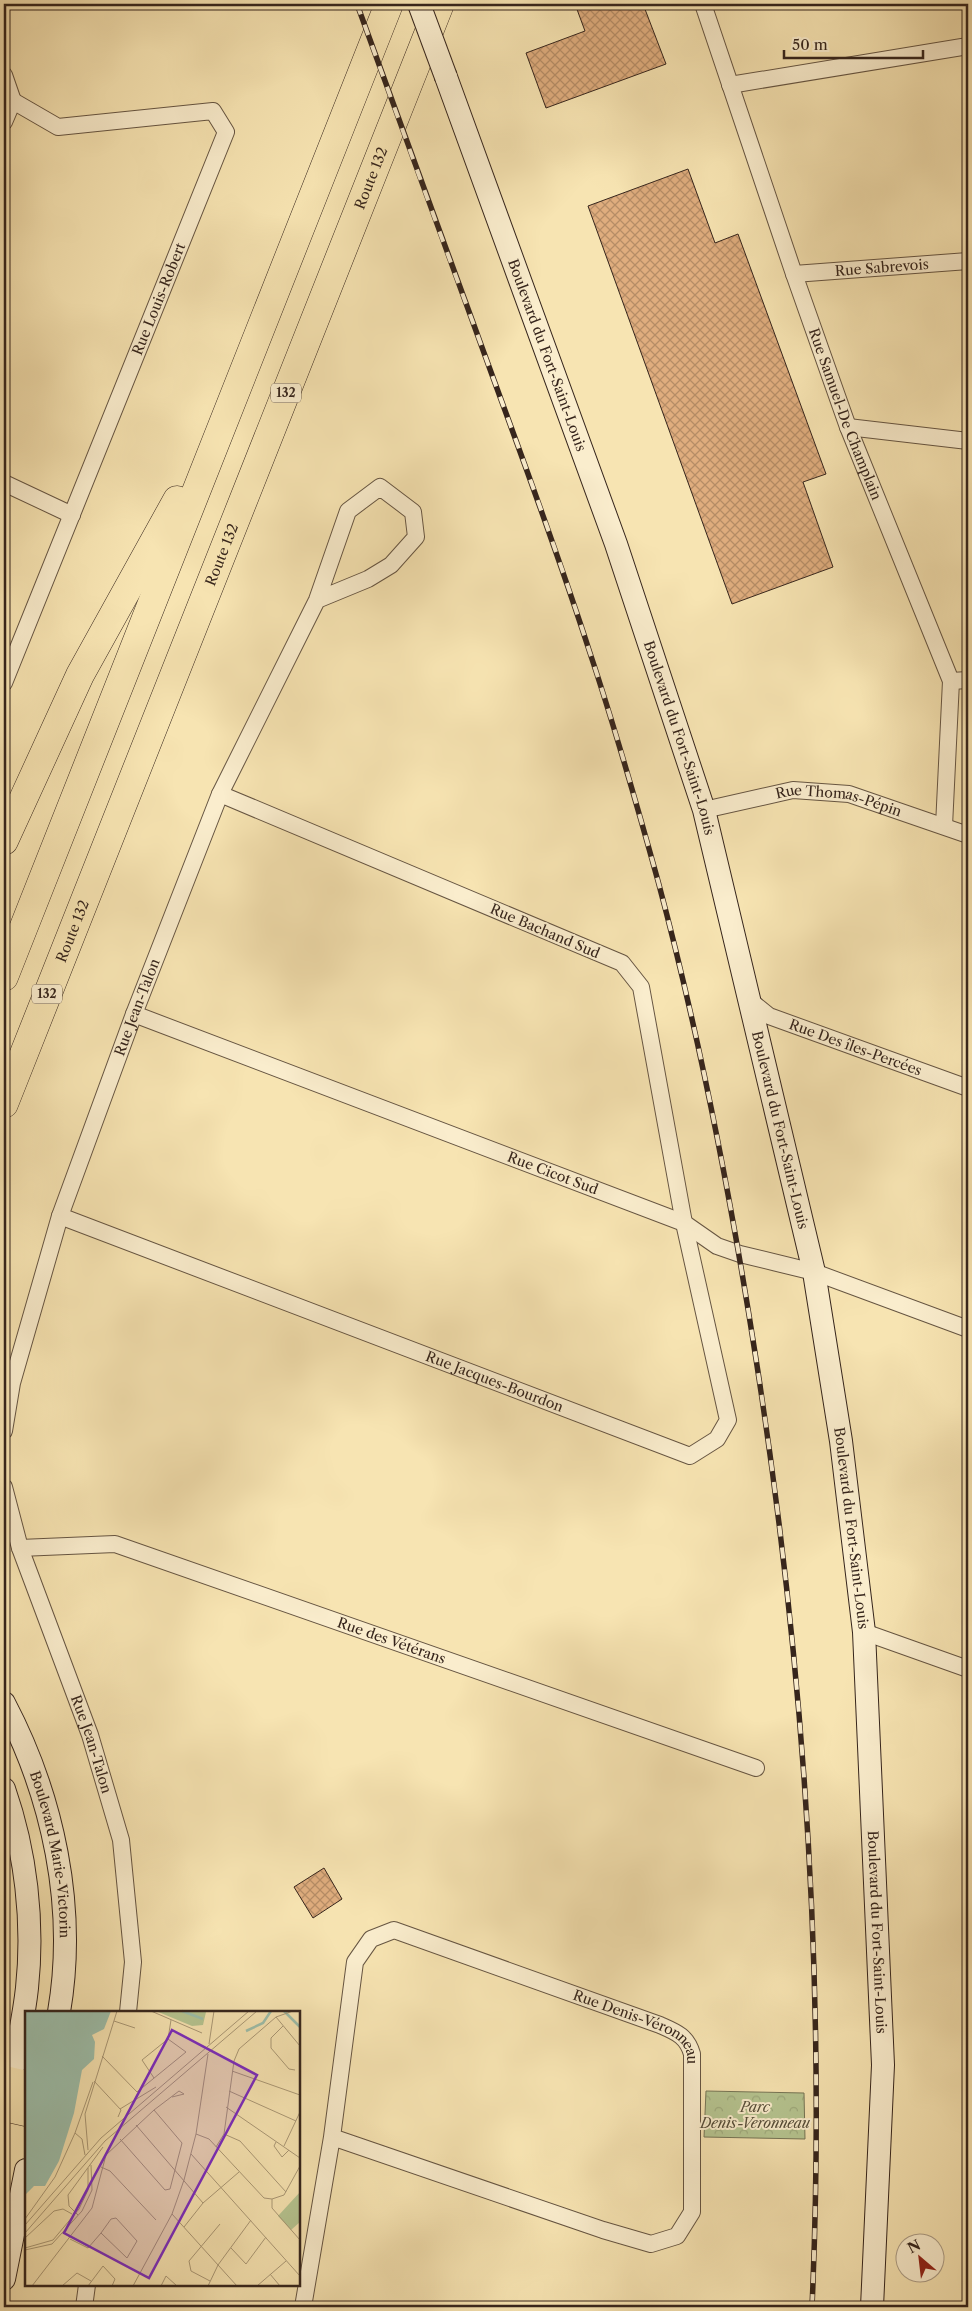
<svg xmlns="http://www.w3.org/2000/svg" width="972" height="2311" viewBox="0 0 972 2311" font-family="'Libre Caslon Text',serif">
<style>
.park{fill:url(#park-crowns);stroke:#767556}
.building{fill:url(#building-cross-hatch);stroke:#36251c}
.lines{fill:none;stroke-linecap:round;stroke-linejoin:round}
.street-casing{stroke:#665542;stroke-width:18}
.secondary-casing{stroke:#36251c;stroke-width:24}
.highway-casing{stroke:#36251c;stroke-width:29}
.street{stroke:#faedcd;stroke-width:16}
.secondary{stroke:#faedcd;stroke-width:22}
.highway{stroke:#f7e4b2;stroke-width:28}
.rail-casing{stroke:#36251c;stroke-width:5.5}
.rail{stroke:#faedcd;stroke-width:4;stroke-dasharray:11;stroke-linecap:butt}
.secondary-bridge-casing{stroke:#36251c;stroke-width:24;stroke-linecap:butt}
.secondary-bridge{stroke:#faedcd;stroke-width:22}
.labels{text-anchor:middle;stroke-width:4;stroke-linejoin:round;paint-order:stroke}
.shield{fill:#faedcd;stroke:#716151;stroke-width:1}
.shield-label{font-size:12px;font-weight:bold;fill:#36251c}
.street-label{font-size:14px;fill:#36251c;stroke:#faedcd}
.park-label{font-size:14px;font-style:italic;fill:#564d39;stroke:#faedcd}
.inset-river{fill:none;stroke:#9dbfab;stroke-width:2.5}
.inset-road{fill:none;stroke:#aa9876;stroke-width:1}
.view{fill:#7b2cbf;fill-opacity:0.15;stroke:#7b2cbf;stroke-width:2.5}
.inset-edge{fill:none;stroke:#36251c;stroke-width:2.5}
</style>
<defs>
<pattern id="park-crowns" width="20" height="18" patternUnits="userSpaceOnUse" patternTransform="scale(1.25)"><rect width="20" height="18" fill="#b6c591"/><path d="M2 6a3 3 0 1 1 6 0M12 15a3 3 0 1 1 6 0" fill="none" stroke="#9da97c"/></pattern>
<pattern id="building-cross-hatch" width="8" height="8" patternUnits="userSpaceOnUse" patternTransform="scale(1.25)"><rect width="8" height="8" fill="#dfad7e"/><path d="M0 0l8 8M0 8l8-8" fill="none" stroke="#b68d66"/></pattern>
</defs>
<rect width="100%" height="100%" fill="#f7e4b2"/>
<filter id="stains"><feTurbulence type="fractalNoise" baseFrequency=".004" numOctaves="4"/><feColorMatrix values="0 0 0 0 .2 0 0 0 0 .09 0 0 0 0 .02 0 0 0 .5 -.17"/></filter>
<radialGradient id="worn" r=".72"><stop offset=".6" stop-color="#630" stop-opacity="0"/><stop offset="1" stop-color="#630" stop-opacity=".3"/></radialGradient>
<!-- park -->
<path class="park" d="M706 2091 804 2093 805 2139 704 2137Z"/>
<!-- building -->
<path class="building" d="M575 4H643L666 64 546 108 526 53 585 31Z
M688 169 715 243 738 234 826 474 803 482 833 567 732 604 588 206Z
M324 1868 342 1899 313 1918 294 1887Z"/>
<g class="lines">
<defs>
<g id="street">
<path id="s1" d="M703 4 794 274 848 427 951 681 944 826"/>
<path d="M4 75 13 101 4 122"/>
<path d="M730 85 968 46"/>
<path id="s2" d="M794 274 968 261"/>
<path d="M848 427 968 441"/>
<path d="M4 483 72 515"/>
<path d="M951 681 968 680"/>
<path id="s3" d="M4 683 226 132 213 111 58 127 13 101"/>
<path id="s4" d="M704 810 793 790 849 794 968 835"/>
<path id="s5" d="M748 999 769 1016 968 1088"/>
<path id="s6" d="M134 1014 684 1223 717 1246 740 1254 814 1272 968 1329"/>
<path id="s7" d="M60 1216 690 1456 717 1439 728 1420 684 1223 641 987 622 963 220 794"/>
<path id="s8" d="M4 1431 12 1383 60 1216 134 1014 220 794 317 600 348 511 380 487 413 512 416 537 391 565 368 579 317 600"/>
<path id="s9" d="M4 1487 20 1548 90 1735 121 1840 133 1962 128 2012"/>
<path id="s10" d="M20 1548 115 1544 756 1768"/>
<path d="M864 1632 968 1669"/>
<path d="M84 2307 87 2285"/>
<path id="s11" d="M303 2307 332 2137 355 1962 371 1939 394 1930 660 2025C676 2032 687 2036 692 2054V2212L677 2236 651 2244 603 2230 332 2137"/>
</g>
<g id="secondary">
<path id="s12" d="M446 77 616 544 704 810 814 1272 841 1441 864 1632 883 2065 872 2307"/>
<path id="s13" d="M4 1703C53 1796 77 1907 59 2012"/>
<path d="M4 1789C26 1852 34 1922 27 1988 23 2025 14 2061 7 2097"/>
<path d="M4 2279 26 2170"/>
</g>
<g id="highway">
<path d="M4 841 80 675 177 500"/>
<path d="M4 977 389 4"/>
<path id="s14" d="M4 1104 440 4"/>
<path d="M4 2080 26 2085"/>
<path d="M4 2107 26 2112"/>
</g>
</defs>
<!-- street casing -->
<use href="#street" class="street-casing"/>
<!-- secondary casing -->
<use href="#secondary" class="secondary-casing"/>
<!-- highway casing -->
<use href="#highway" class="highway-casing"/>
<!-- street -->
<use href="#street" class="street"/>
<!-- secondary -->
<use href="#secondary" class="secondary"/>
<!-- highway -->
<use href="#highway" class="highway"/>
<defs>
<path id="rail" d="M357 4C396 112 435 220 475 328 514 436 555 544 590 653 615 728 637 805 658 881 700 1038 731 1198 756 1359 805 1673 826 1990 812 2307"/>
</defs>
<!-- rail casing -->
<use href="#rail" class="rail-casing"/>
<!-- rail -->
<use href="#rail" class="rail"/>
<defs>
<path id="secondary-bridge" d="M419 4 446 77"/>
</defs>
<!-- secondary-bridge casing -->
<use href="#secondary-bridge" class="secondary-bridge-casing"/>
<!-- secondary-bridge -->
<use href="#secondary-bridge" class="secondary-bridge"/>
</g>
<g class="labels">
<!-- shield labels -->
<g class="shield">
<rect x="271" y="383.5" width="30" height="19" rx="4"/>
<rect x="32" y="984.5" width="30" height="19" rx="4"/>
</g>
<g class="shield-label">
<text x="286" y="397">132</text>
<text x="47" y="998">132</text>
</g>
<!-- street labels -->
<g class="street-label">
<text dy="5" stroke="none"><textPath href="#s14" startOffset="996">Route 132</textPath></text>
<text dy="5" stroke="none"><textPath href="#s2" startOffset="88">Rue Sabrevois</textPath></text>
<text dy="5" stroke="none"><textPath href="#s3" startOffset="414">Rue Louis-Robert</textPath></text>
<text dy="5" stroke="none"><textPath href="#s12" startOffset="296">Boulevard du Fort-Saint-Louis</textPath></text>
<text dy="5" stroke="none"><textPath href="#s1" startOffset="434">Rue Samuel-De Champlain</textPath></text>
<text dy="5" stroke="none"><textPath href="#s14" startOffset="591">Route 132</textPath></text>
<text dy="5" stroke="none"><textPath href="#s12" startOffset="701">Boulevard du Fort-Saint-Louis</textPath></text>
<text dy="5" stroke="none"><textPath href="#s4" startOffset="138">Rue Thomas-Pépin</textPath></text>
<text dy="5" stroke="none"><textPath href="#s14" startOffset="186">Route 132</textPath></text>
<text transform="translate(545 931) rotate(23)" y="5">Rue Bachand Sud</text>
<text dy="5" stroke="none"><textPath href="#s8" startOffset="445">Rue Jean-Talon</textPath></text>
<text dy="5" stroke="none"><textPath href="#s5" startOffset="119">Rue Des îles-Percées</textPath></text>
<text dy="5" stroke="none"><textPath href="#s12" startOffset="1106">Boulevard du Fort-Saint-Louis</textPath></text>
<text dy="5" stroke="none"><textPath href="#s6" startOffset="448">Rue Cicot Sud</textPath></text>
<text dy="5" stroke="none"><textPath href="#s7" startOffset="465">Rue Jacques-Bourdon</textPath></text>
<text dy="5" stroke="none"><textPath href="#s12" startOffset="1511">Boulevard du Fort-Saint-Louis</textPath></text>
<text dy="5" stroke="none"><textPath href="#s10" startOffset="388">Rue des Vétérans</textPath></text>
<text dy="5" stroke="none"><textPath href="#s9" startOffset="272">Rue Jean-Talon</textPath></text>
<text dy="5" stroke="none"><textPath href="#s13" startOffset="160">Boulevard Marie-Victorin</textPath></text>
<text dy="5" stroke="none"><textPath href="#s12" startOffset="1916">Boulevard du Fort-Saint-Louis</textPath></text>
<text dy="5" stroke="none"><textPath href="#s11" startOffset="666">Rue Denis-Véronneau</textPath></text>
</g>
<!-- park labels -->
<g class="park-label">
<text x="755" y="2112">Parc<tspan x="755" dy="16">Denis-Veronneau</tspan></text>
</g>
</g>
<!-- overview -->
<g transform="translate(25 2011)">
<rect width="275" height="275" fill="#f7e4b2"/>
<path d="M131 0H176L181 1 178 14 167 15ZM275 181V211L266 219 253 205Z" fill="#b6c591"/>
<path d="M0 0H86L79 18 67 24 70 31 69 48 57 59 49 102 34 150 20 175H9L0 184Z" fill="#9dbfab"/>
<path class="inset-river" d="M157 0 178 8M259 0 275 16M221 20 238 12 246 0M0 39 21 0M0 60 34 0"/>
<path class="inset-road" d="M126 0 177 22M251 6 275 35M89 10 110 17M258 15 246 27V37L264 58 270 59M184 33 189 0M77 45 112 81 161 41 143 28M207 60 275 84M129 67 117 49 143 28 146 9M69 70 96 99 93 106M204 80 271 110M201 96 275 147M95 98 131 76M111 114 178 192M171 123 184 128 239 187 247 188 259 184 275 155M199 123 215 130 261 181M95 128 140 179 145 178 157 132 129 99M251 131 249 135 257 146 264 139M259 135 275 101M191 136 199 123 209 50 214 38 251 6 268 0M63 139 60 103 92 0M166 143 275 265M60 144 57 128 50 122 68 71M76 156 85 160 131 209M247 188V197L275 229M147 203 212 275M53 204 44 195 43 184 78 136M0 208 30 166 50 122M0 214 76 127 224 0M159 216 178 192 214 161M0 222 80 130 232 0M0 227 29 200 38 198 47 203M45 228 63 237 76 222 102 247 112 230 91 207 86 208 76 222M0 237 28 229 54 198 63 179V157M206 237 221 253 241 226M0 239 27 233 57 200 67 179 66 154M245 263 255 275M185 270 166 260 164 250 195 213M7 275 67 197 81 144 129 99 154 80 159 83 147 86M37 275 52 262 66 270M63 275 78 255 90 268 87 275M108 275 147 203 159 169 171 123 183 43M136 275 141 265 152 275M183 275 193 254 226 209M232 275 261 250"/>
<path class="view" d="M147 19 232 64 124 267 39 222Z"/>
<rect width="275" height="275" class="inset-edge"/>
</g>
<!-- margin -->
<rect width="972" height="2311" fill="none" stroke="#f7e4b2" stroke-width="20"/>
<rect x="5" y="5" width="962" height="2301" fill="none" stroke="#36251c" stroke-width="2.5"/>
<rect x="10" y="10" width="952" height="2291" fill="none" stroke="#36251c"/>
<!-- north arrow -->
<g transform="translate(920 2258) rotate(332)"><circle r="24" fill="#faedcd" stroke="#ac9d86"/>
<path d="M0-4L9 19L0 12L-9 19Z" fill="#8f2418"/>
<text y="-8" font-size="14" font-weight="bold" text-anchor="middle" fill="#36251c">N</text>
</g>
<!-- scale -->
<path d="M784 50v8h139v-8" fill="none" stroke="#36251c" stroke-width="2.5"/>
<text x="792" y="50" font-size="15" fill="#36251c" stroke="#faedcd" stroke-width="4" paint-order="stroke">50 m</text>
<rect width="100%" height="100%" filter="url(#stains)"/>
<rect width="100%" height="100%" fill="url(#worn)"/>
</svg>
